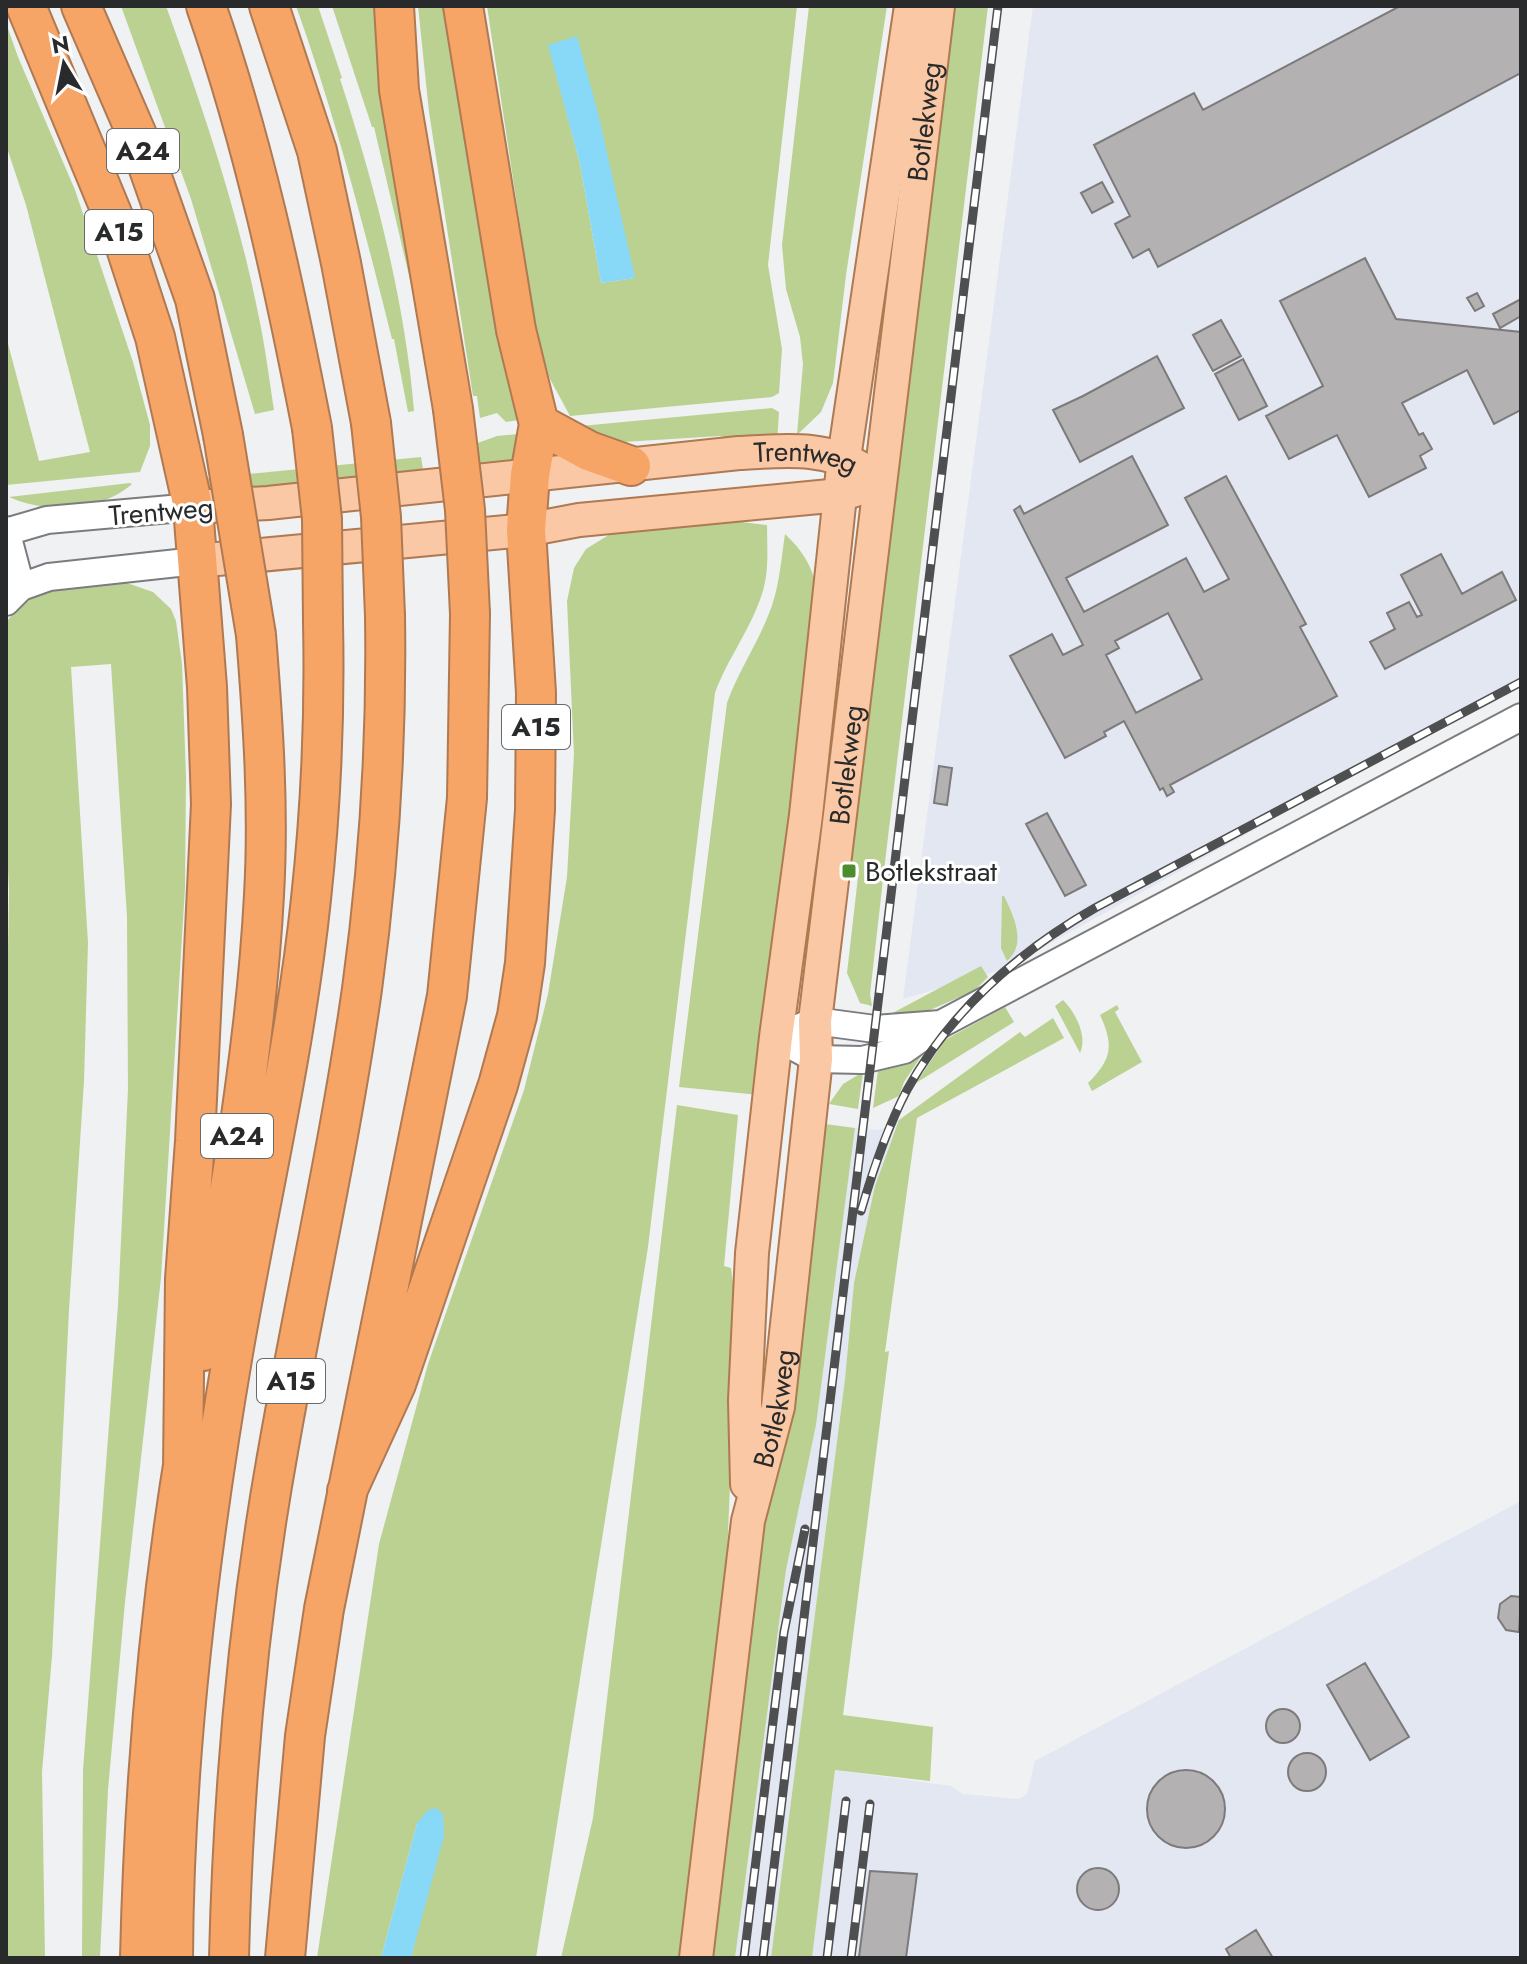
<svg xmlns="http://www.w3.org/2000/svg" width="1527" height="1964" viewBox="0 0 1527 1964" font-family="Jost,sans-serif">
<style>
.built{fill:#e2e7f1}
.green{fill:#bad191;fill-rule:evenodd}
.water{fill:#88d8f7}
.building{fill:#b4b1b2;stroke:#7d7a7b;stroke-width:2;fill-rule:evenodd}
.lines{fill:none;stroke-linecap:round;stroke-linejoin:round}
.minor-casing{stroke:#7b7c7f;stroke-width:30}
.major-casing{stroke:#af7952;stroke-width:36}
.highway-casing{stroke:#af7952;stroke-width:42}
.minor{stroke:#fff;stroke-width:26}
.major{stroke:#fac8a4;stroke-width:32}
.highway{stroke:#f7a467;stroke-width:38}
.rail-casing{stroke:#4e4f50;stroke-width:9}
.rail{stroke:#fff;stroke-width:6;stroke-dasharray:18;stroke-linecap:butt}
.highway-bridge-casing{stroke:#af7952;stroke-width:42;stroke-linecap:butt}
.highway-bridge{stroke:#f7a467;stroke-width:38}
.poi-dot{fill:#4d8d2e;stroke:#fff;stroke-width:3}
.labels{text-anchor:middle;stroke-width:6;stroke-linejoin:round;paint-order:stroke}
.shield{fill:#fff;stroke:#696a6b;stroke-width:2}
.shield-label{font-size:26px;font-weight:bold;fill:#292a2b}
.street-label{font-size:28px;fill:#292a2b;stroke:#fff}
.poi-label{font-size:28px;fill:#292a2b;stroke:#fff;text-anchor:start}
</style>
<rect width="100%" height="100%" fill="#eff1f3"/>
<!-- built -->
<path class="built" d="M1033 6H1521V681L1004 969 903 999Z
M899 1120 875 1186 854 1283 845 1379 771 1958H735L786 1570 816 1425 855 1128 875 1130 886 1128Z
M1521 1501V1958H812L835 1770 951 1786 963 1794 1019 1799 1027 1794 1035 1761Z"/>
<!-- green -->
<path class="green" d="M121 6H166C202 106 237 208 258 313 265 345 269 378 274 410L255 414 191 199Z
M296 6H318L342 78 340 79C375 186 405 301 414 411L408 412 394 339H392C364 227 335 115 296 6Z
M332 6H385L419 318 374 127H372Z
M418 6H453L518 420 506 422 497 413 480 418 477 396H473L429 112Z
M487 6H797L768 265 782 349 779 393 772 397 570 416 550 379 536 331ZM549 46 634 278 601 283 580 164Z
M809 6H887L846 275 833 383 821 412 797 435 803 364 800 337 786 289 782 245Z
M947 6H988L885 862 870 994 872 1006 860 1003 847 973 859 868 852 866 848 808Z
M6 23 18 57 75 190 133 362 150 425V446L140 472 6 485V336L39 461 90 452 26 205 6 145Z
M772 408 779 412 777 443 761 444 720 436 623 442 599 437 581 426Z
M518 434 514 464 445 474 450 453 497 436Z
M421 457 424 476 207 496 198 479Z
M130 483 132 484C100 512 47 514 9 497Z
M733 521 767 525C767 545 769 567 764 587 754 625 728 657 715 693L648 1247 536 1958H411L418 1927 417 1823 381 1958H317L379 1544 428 1364 524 1090 548 994 567 877 574 754 567 601 574 568 586 549 612 533Z
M785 534C801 549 811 564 816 585L759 1095 679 1087 727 703C738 672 756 646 768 616 779 591 781 561 785 534Z
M104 582H124L153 592 171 609 176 621 182 664 186 777 185 888 161 1278 125 1602 108 1790 100 1958H82L83 1770 118 1305 128 1089 127 917 111 664 71 667 88 943 84 1081 69 1310 52 1656 42 1772 45 1958H6V1075L9 891 6 827V623C29 588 66 586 104 582Z
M1002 896H1004C1014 916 1027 944 1007 961L1001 948Z
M981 966 988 977 974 991 909 1019 885 1017Z
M1063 1000C1075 1012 1088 1036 1080 1053L1055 1006Z
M1117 1005 1119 1009 1115 1012 1142 1062 1092 1091 1088 1083C1112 1059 1114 1045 1100 1015Z
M1005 1007 1014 1022 916 1083 945 1040Z
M1053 1018 1064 1038 917 1118 885 1352 889 1351 843 1715 933 1727 930 1781 835 1770 812 1958H771L845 1379 854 1283 875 1186 899 1120 1020 1032 1025 1037Z
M926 1049 904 1082 899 1096 873 1108 878 1070Z
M863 1072 858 1109 829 1104 843 1084Z
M677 1105 738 1115 724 1266 731 1268 737 1314 727 1558 679 1958H561L593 1818Z
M825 1124 855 1128 816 1425 786 1570 735 1958H711L766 1504 788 1430Z"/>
<!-- water -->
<path class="water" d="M577 36 599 117 635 278 601 283 580 164 548 45Z
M436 1808 443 1814 444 1836 411 1958H381L417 1823 428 1810Z"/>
<!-- building -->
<path class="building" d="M1400 6H1521V73L1158 267 1149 249 1133 258 1115 224 1130 216 1094 145 1194 93 1203 110Z
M1102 182 1113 202 1092 213 1081 193Z
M1365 258 1396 319 1521 332V410L1494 424 1467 370 1402 403 1419 435 1423 433 1432 449 1420 456 1426 468 1369 497 1337 435 1289 459 1266 416 1323 386 1280 301Z
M1477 293 1484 306 1475 311 1467 298Z
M1521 299V316L1500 328 1493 314Z
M1221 320 1241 356 1213 371 1193 335Z
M1157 356 1184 408 1080 462 1053 410 1083 396Z
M1243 359 1267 406 1239 420 1215 374Z
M1132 456 1168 525 1066 578 1084 612 1186 558 1204 592 1229 579 1185 498 1226 476 1306 624 1300 627 1337 696 1170 785 1174 792 1167 796 1163 788 1160 790 1124 721 1104 732 1106 736 1065 758 1010 656 1052 634 1063 655 1083 645 1014 510 1020 506 1024 514ZM1168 613 1202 679 1136 713 1106 655 1119 648 1115 641Z
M1441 554 1462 594 1502 572 1516 600 1385 669 1370 642 1395 629 1387 613 1409 602 1417 617 1422 615 1401 575Z
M939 766 952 768 947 805 934 803Z
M1047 813 1086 885 1065 896 1026 824Z
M1511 1596 1521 1597 1519 1632 1506 1630 1498 1618 1500 1604Z
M1365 1663 1409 1737 1370 1760 1327 1685Z
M1266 1726a17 17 0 1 1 34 0a17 17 0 1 1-34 0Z
M1288 1772a19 19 0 1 1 38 0a19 19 0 1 1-38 0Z
M1147 1809a39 39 0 1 1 78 0a39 39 0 1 1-78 0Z
M1077 1889a21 21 0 1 1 42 0a21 21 0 1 1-42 0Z
M870 1871 917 1874 906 1958 859 1957Z
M1256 1930 1273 1958H1231L1226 1949Z"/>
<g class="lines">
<defs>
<path id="minor" d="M6 530 21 587
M6 532 47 520 193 507
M6 602 21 587 49 577 196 561
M776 1037 816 1059 862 1060 904 1050 941 1024 1521 717
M776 1037 815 1021 875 1029 941 1024"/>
<g id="major">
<path id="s1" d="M193 507 268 503 739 453C782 451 826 445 863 470"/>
<path d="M196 561 526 530 579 520 840 495 858 489"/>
<path d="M747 1484 745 1400 752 1253 776 1037 806 815 844 458 911 6"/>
<path id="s2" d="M696 1958 748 1521 778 1407 816 1059 815 1021 938 6"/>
</g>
<path id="highway" d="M26 6 125 245 155 337 193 507 207 687 211 804 195 1141 185 1279 183 1470
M81 6 137 135 195 299 223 435
M206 6C254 144 284 285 312 428
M269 6 317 151 341 263 371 423
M394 6 399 90 453 409
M539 424 589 451 631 466
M203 1351C228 1200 256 1048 264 895 269 808 263 722 256 635
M347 1491 396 1384 498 1085 517 1016 525 963 535 810 536 693 526 530 530 475 539 424 516 330 463 6
M140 1958C144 1787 158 1616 186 1447
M173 1958C174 1755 199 1553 233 1353 259 1202 295 1052 311 899 321 807 325 715 323 622
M229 1958C233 1788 248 1618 278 1451 305 1297 340 1144 362 989 379 865 387 741 385 616
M285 1958 305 1736 324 1609 447 996 467 798 470 614"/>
</defs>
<!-- minor casing -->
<use href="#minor" class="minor-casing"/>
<!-- major casing -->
<use href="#major" class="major-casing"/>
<!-- highway casing -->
<use href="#highway" class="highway-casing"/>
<!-- minor -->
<use href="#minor" class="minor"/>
<!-- major -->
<use href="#major" class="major"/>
<!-- highway -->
<use href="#highway" class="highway"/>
<defs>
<path id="rail" d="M861 1211C873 1170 887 1128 907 1090 950 1012 1018 952 1095 908L1521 682
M744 1958 784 1632 805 1529
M763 1958 998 6
M827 1958 846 1801
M851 1958 870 1804"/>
</defs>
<!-- rail casing -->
<use href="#rail" class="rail-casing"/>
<!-- rail -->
<use href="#rail" class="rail"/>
<defs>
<path id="highway-bridge" d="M453 409 465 510 470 614
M371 423 381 517 385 616
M312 428 322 519 323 622
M223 435 256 635"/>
</defs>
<!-- highway-bridge casing -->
<use href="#highway-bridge" class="highway-bridge-casing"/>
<!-- highway-bridge -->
<use href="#highway-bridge" class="highway-bridge"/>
</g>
<!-- markers -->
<rect class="poi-dot" x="841" y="863" width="16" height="16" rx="4"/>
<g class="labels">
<!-- shield labels -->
<g class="shield">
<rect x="107" y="129" width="72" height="44" rx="6"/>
<rect x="85" y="210" width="68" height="44" rx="6"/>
<rect x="502" y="705" width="68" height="44" rx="6"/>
<rect x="201" y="1114" width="72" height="44" rx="6"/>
<rect x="257" y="1359" width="68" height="44" rx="6"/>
</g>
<g class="shield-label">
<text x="143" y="160">A24</text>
<text x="119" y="241">A15</text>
<text x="536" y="736">A15</text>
<text x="237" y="1145">A24</text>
<text x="291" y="1390">A15</text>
</g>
<!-- street labels -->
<g class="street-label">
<text dy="10" stroke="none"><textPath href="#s2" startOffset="1852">Botlekweg</textPath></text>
<text dy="10" stroke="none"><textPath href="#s1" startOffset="616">Trentweg</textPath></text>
<text transform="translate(161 511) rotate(-5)" y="10">Trentweg</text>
<text dy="10" stroke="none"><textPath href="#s2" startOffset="1204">Botlekweg</textPath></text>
<text dy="10" stroke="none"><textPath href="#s2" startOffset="556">Botlekweg</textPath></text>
</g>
<!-- poi labels -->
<g class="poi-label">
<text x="865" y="881">Botlekstraat</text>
</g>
</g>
<!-- border -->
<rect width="1527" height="1964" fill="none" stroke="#292a2b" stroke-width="16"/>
<!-- north arrow -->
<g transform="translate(64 64) rotate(350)" stroke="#ffffff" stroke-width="6" paint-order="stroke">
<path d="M0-6L14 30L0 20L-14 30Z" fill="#292a2b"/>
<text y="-12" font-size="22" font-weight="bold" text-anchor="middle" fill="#292a2b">N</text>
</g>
</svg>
